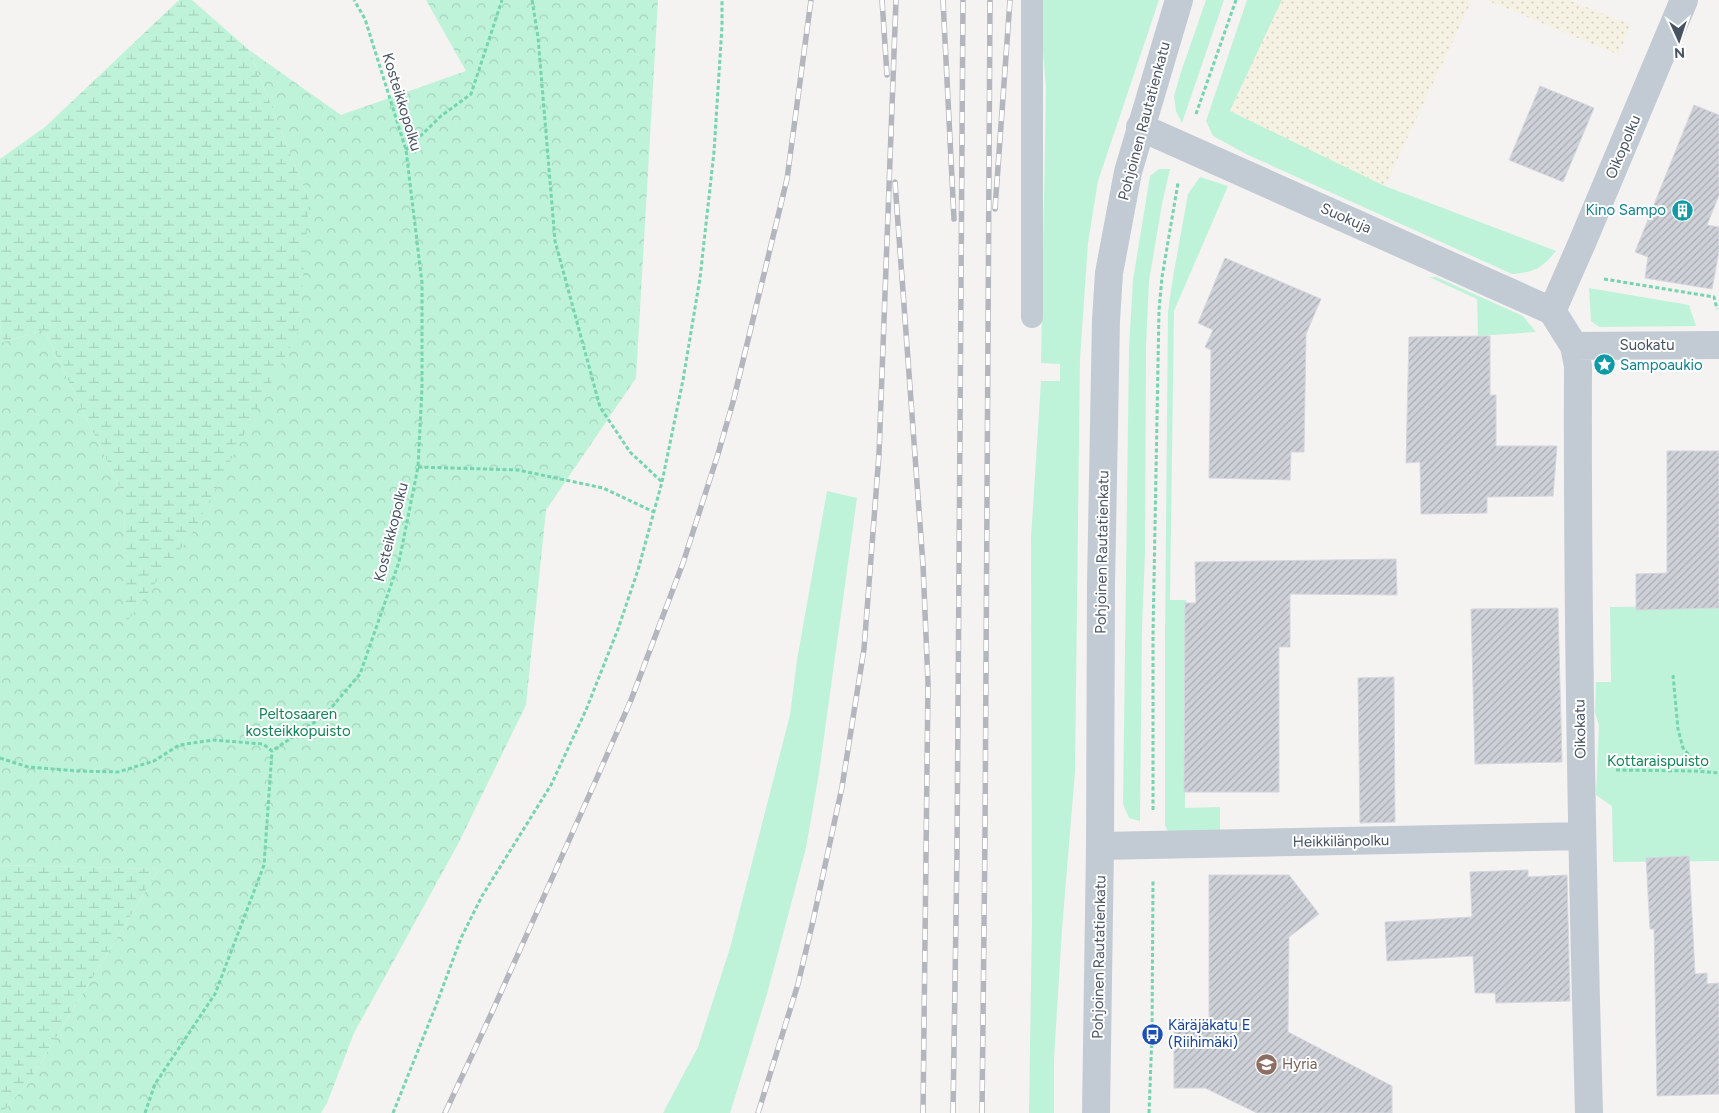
<svg xmlns="http://www.w3.org/2000/svg" width="1719" height="1113" viewBox="0 0 1719 1113" font-family="Figtree,sans-serif">
<style>
.green{fill:#bff3d9}
.forest{fill:url(#forest-crowns)}
.wetland{fill:url(#wetland-marsh)}
.sand{fill:url(#sand-dots)}
.building{fill:url(#building-hatch);stroke:#d6d7de}
.lines{fill:none;stroke-linecap:round;stroke-linejoin:round}
.path{stroke:#74d5af;stroke-width:3;stroke-dasharray:4 2.5;stroke-linecap:butt}
.service{stroke:#c2cbd4;stroke-width:22}
.minor{stroke:#c2cbd4;stroke-width:28}
.tertiary{stroke:#c2cbd4;stroke-width:28}
.rail-casing{stroke:#b4b6bd;stroke-width:5.5}
.rail{stroke:#fff;stroke-width:4;stroke-dasharray:11;stroke-linecap:butt}
.labels{text-anchor:middle;stroke-width:4;stroke-linejoin:round;paint-order:stroke}
.street-label{font-size:15px;fill:#485362;stroke:#fff}
.culture-label{font-size:15px;fill:#0d838f;stroke:#fff;text-anchor:end}
.park-label{font-size:15px;fill:#108556;stroke:#fff}
.transit-label{font-size:15px;fill:#164399;stroke:#fff;text-anchor:start}
.education-label{font-size:15px;fill:#785e54;stroke:#fff;text-anchor:start}
</style>
<defs>
<pattern id="forest-crowns" width="20" height="18" patternUnits="userSpaceOnUse" patternTransform="scale(1.25)"><rect width="20" height="18" fill="#bff3d9"/><path d="M2 6a3 3 0 1 1 6 0M12 15a3 3 0 1 1 6 0" fill="none" stroke="#a6d2bd"/></pattern>
<pattern id="wetland-marsh" width="20" height="14" patternUnits="userSpaceOnUse" patternTransform="scale(1.25)"><rect width="20" height="14" fill="#bff3d9"/><path d="M1 5h8M5 5V1M11 12h8M15 12V8" fill="none" stroke="#a6d2bd"/></pattern>
<pattern id="sand-dots" width="8" height="8" patternUnits="userSpaceOnUse" patternTransform="scale(1.25)"><rect width="8" height="8" fill="#f6f2e3"/><path d="M2 2h.1M6 6h.1" fill="none" stroke="#d4d1c5" stroke-width="1.8" stroke-linecap="round"/></pattern>
<pattern id="building-hatch" width="6" height="6" patternUnits="userSpaceOnUse" patternTransform="scale(1.25)"><rect width="6" height="6" fill="#ced1d8"/><path d="M-1 1l2-2M0 6l6-6M5 7l2-2" fill="none" stroke="#a9acb3"/></pattern>
</defs>
<rect width="100%" height="100%" fill="#f5f2f2"/>
<!-- green -->
<path class="green" d="M1039 0H1159L1098 181 1088 243 1080 359 1075 772 1062 929 1054 1059V1113H1029L1032 922 1031 538 1041 381H1060V364L1041 363 1046 89Z
M1206 0H1224L1182 123 1176 111 1174 96 1181 72Z
M1247 0H1282L1230 111 1385 186 1556 251C1541 269 1535 272 1512 274L1248 155 1213 136 1206 121Z
M1159 169H1170L1162 204 1149 281 1146 347 1145 553 1142 627 1140 821 1129 818 1123 804 1129 347 1133 280 1150 176Z
M1200 177 1228 186 1174 311 1170 600H1186L1185 808 1220 807V833L1169 834 1165 825V639L1168 312 1173 277 1188 194Z
M1429 277H1436L1523 316 1536 332 1478 336 1477 299Z
M1589 288 1689 305 1696 326 1599 327 1591 321Z
M827 491 857 498 819 773 806 848 767 994 730 1113H663L698 1047 730 948 790 715 797 660Z
M1719 606V861L1613 862 1612 806 1596 795 1599 726 1595 712 1596 682H1611L1610 607Z"/>
<!-- forest -->
<path class="forest" d="M426 0H658L636 378 546 510 526 705 458 844 354 1033 327 1103 321 1113H2L30 1080 159 869 0 865V322L3 342 44 330 124 496 126 623 309 200 249 50 341 115 466 71Z"/>
<!-- wetland -->
<path class="wetland" d="M179 0H192L249 50 309 200 299 330 193 532 125 624 124 496 44 330 3 342 0 322V159L45 127Z
M0 865 159 869 30 1080 2 1113H0Z"/>
<!-- sand -->
<path class="sand" d="M1282 0H1472L1385 186 1230 111Z
M1486 0H1568L1630 24 1619 55Z"/>
<!-- building -->
<path class="building" d="M1540 86 1594 108 1563 182 1509 160Z
M1694 105 1719 115V195L1707 225 1719 227V251L1712 289 1645 278 1648 257 1635 252Z
M1225 258 1321 299 1306 334 1304 452H1291L1290 480 1209 478 1211 350 1205 347 1213 330 1198 323Z
M1490 336V395H1496V446H1557L1553 496 1487 497V513L1421 514 1420 462 1406 463 1409 337Z
M1667 451H1719V608L1636 610V574L1667 573Z
M1396 559 1397 595 1290 594V647H1279V792H1184L1185 603H1196L1195 562Z
M1558 608 1562 762 1475 764 1471 609Z
M1394 677 1395 822 1360 823 1358 678Z
M1689 856 1695 974 1707 973V984L1719 983V1094L1657 1096 1654 929H1650L1646 858Z
M1528 870V877L1567 875 1570 1001 1496 1003 1495 993H1475L1473 956 1387 961 1385 922 1472 917 1470 872Z
M1209 875H1289L1319 914 1289 937 1288 1032 1392 1086V1113H1257L1205 1088H1174V1026H1209Z"/>
<g class="lines">
<!-- path -->
<path class="path" d="M532 0 538 37 555 241 600 407 630 452 662 482
M1196 114 1236 0
M406 150 441 116 471 94 502 0
M1604 279 1714 297 1717 309
M418 467 518 470 603 488 654 512
M1673 675 1678 729 1683 748 1703 771
M0 758 28 767 78 771 118 772 154 761 179 745 213 740 263 744 272 751 325 715 360 674 399 562 418 467 422 388V283L406 150 365 19 354 0
M1616 770 1694 771 1719 773
M1153 810V634L1159 310 1162 277 1178 183
M145 1113 155 1084 215 994 264 865 272 751
M393 1113 435 1008 461 938 482 896 551 785 586 710 618 629 638 570 662 482 683 380 700 278 714 152 722 26V0
M1149 1113 1152 1034 1153 881"/>
<!-- service -->
<path class="service" d="M1032 317V0"/>
<!-- minor -->
<path class="minor" d="M1140 127 1552 311
M1574 346 1719 345
M1100 846 1581 836
M1589 1113C1582 864 1577 615 1578 366L1574 346 1552 311 1582 243 1684 0"/>
<!-- tertiary -->
<path class="tertiary" d="M1096 1113 1100 846 1101 584 1106 320 1109 273 1128 172 1179 0"/>
<defs>
<path id="rail" d="M882 0 887 75
M943 0 954 219
M895 182 923 565 928 683 923 1113
M995 209 1010 0
M445 1113 493 1010 596 780 631 700 683 563 718 454 733 402 787 179 811 0
M758 1113 798 984 813 921 842 787 864 649 879 454 896 0
M953 1113 957 854 963 0
M982 1113 985 836 990 0"/>
</defs>
<!-- rail casing -->
<use href="#rail" class="rail-casing"/>
<!-- rail -->
<use href="#rail" class="rail"/>
</g>
<!-- icons -->
<defs>
<symbol id="building-disc" viewBox="-11 -11 22 22"><circle r="9.5" fill="#0f9aa8" stroke="#fff"/><path d="M-4-6H4V6H1V3H-1V6H-4ZM-2.5-4.3h1.7v1.8h-1.7ZM.8-4.3h1.7v1.8H.8ZM-2.5-1h1.7V.8h-1.7ZM.8-1h1.7V.8H.8Z" fill="#fff"/></symbol>
<symbol id="sight-disc" viewBox="-11 -11 22 22"><circle r="9.5" fill="#0f9aa8" stroke="#fff"/><path d="M0-6L1.8-2.2L6-1.7L2.9 1.2L3.7 5.4L0 3.3L-3.7 5.4L-2.9 1.2L-6-1.7L-1.8-2.2Z" fill="#fff"/></symbol>
<symbol id="bus-disc" viewBox="-11 -11 22 22"><circle r="9.5" fill="#1a4fb4" stroke="#fff"/><path d="M-5-6H5V4H4V6H2V4H-2V6H-4V4H-5ZM-3.5-4V0h7V-4ZM-3.5 1.2v1.5H-2V1.2ZM2 1.2v1.5H3.5V1.2Z" fill="#fff"/></symbol>
<symbol id="school-disc" viewBox="-11 -11 22 22"><circle r="9.5" fill="#8d6e63" stroke="#fff"/><path d="M0-5L7-2L0 1L-7-2ZM-4 1L0 2.5L4 1V4Q0 6-4 4Z" fill="#fff"/></symbol>
</defs>
<g fill-rule="evenodd">
<use href="#building-disc" x="1670" y="198" width="25" height="25"/>
<use href="#sight-disc" x="1592" y="352" width="25" height="25"/>
<use href="#bus-disc" x="1140" y="1022" width="25" height="25"/>
<use href="#school-disc" x="1254" y="1052" width="25" height="25"/>
</g>
<g class="labels">
<!-- street labels -->
<g class="street-label">
<text transform="translate(402 102) rotate(73)" y="5">Kosteikkopolku</text>
<text transform="translate(1144 121) rotate(-75)" y="5">Pohjoinen Rautatienkatu</text>
<text transform="translate(1623 147) rotate(-67)" y="5">Oikopolku</text>
<text transform="translate(1346 218) rotate(24)" y="5">Suokuja</text>
<text x="1647" y="350">Suokatu</text>
<text transform="translate(391 532) rotate(-76)" y="5">Kosteikkopolku</text>
<text transform="translate(1102 552) rotate(-89)" y="5">Pohjoinen Rautatienkatu</text>
<text transform="translate(1580 729) rotate(-91)" y="5">Oikokatu</text>
<text transform="translate(1341 841) rotate(-1)" y="5">Heikkilänpolku</text>
<text transform="translate(1099 957) rotate(-89)" y="5">Pohjoinen Rautatienkatu</text>
</g>
<!-- culture labels -->
<g class="culture-label">
<text x="1666" y="215">Kino Sampo</text>
<text x="1620" y="370" text-anchor="start">Sampoaukio</text>
</g>
<!-- park labels -->
<g class="park-label">
<text x="298" y="719">Peltosaaren<tspan x="298" dy="17">kosteikkopuisto</tspan></text>
<text x="1658" y="766">Kottaraispuisto</text>
</g>
<!-- transit labels -->
<g class="transit-label">
<text x="1168" y="1030">Käräjäkatu E<tspan x="1168" dy="17">(Riihimäki)</tspan></text>
</g>
<!-- education labels -->
<g class="education-label">
<text x="1282" y="1069">Hyria</text>
</g>
</g>
<!-- north arrow -->
<g transform="translate(1679 40) rotate(177)" stroke="#ffffff" stroke-width="4" paint-order="stroke">
<path d="M0-4L9 19L0 12L-9 19Z" fill="#485362"/>
<text y="-8" font-size="14" font-weight="bold" text-anchor="middle" fill="#485362">N</text>
</g>
</svg>
